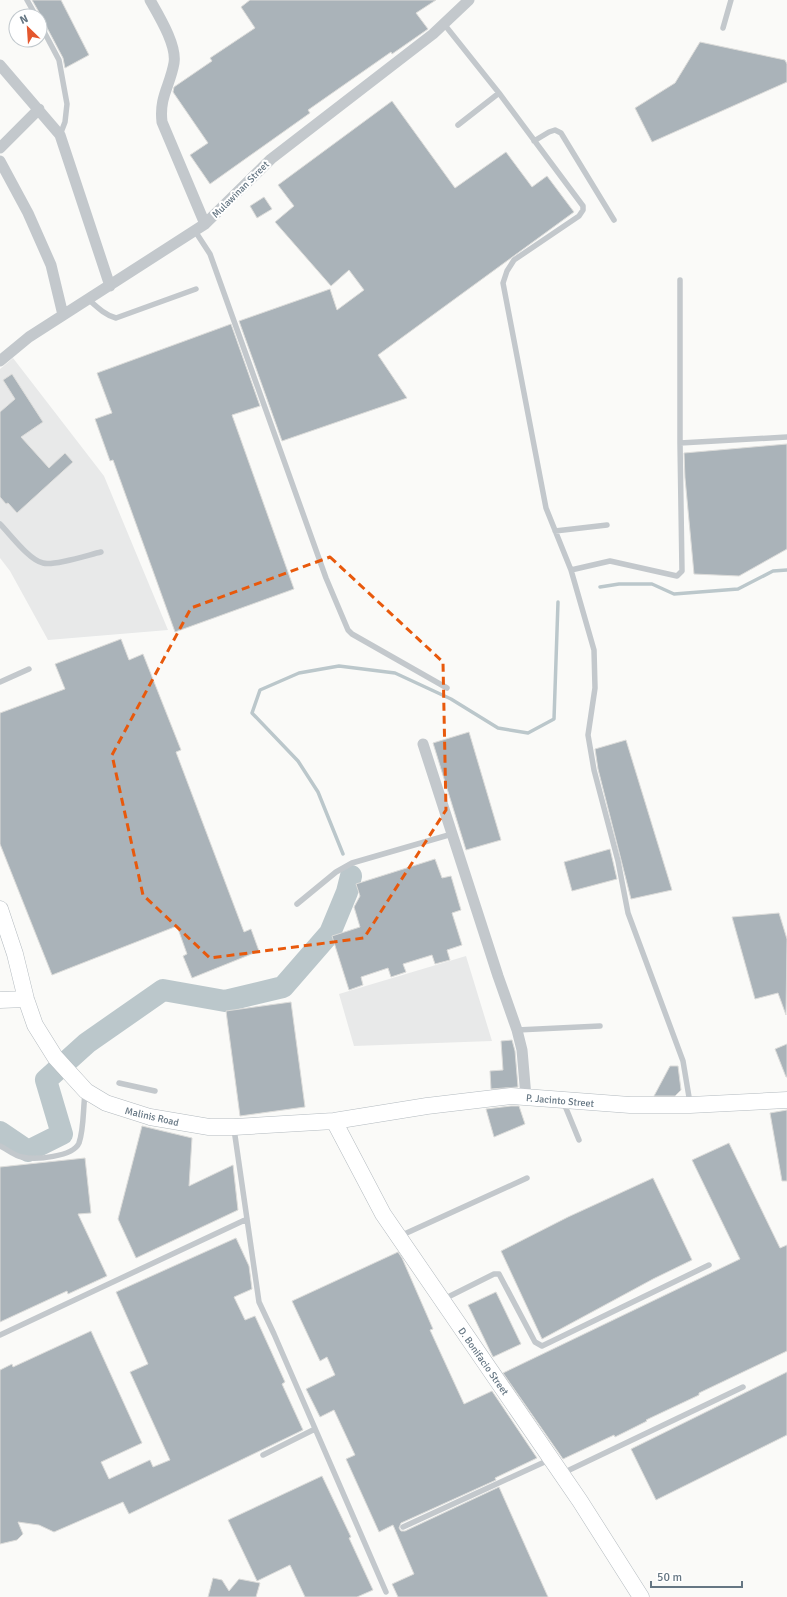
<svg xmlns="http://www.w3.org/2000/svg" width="787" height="1597" viewBox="0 0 787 1597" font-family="Signika,sans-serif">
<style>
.built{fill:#e8e9e9}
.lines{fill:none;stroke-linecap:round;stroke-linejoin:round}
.stream{stroke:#bbc7cb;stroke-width:3.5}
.river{stroke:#bbc7cb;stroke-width:22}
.building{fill:#aab3b9;stroke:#dcdcda}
.secondary-casing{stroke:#b3babf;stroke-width:17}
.lane{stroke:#c3c8cc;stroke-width:5.5}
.street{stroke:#c3c8cc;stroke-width:11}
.secondary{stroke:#fff;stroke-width:16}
.marked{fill:none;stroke:#e8590c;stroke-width:3;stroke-dasharray:8 5;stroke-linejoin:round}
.labels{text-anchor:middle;stroke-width:4;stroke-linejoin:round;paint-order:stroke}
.street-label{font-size:10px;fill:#657683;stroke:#fff}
</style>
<rect width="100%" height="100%" fill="#fafaf8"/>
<!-- built -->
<path class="built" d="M13 358 104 476 168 630 48 640 10 571 0 558V369Z
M466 956 492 1041 354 1046 339 994Z"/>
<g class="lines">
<!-- stream -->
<path class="stream" d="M600 587 619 584H652L674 594 738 589 773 571 787 570
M343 854 318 792 298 761 252 713 260 690 299 673 339 666 395 673 451 699 498 728 528 733 554 719 558 602"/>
<!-- river -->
<path class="river" d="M0 1132 28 1151 62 1134 46 1080 87 1043 163 990 225 1001 283 987 330 933 347 892 351 876"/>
</g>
<!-- building -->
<path class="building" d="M32 0H61L89 55 65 68 63 58 44 22 40 20V14Z
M250 0H436L416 13 428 29 392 54 391 52 308 110 310 113 210 184 190 155 208 143 173 92 174 87 212 61 210 58 255 28 241 7Z
M700 42 785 60 787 64V82L652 142 635 108 675 83Z
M392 101 455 188 506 152 532 187 547 176 574 212 378 355 407 398 282 441 239 321 330 289 337 310 364 290 349 270 331 286 275 222 294 206 278 185Z
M264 197 272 209 257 218 250 206Z
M231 324 260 406 232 415 294 589 175 632 113 460 110 461 95 419 112 413 97 373Z
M12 374 43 422 21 437 49 468 65 453 73 462 17 513 8 503 6 504 0 497V412L15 399 3 380Z
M787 444V549L739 576 694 574 685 478 684 453Z
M121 639 129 660 143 654 181 750 176 752 244 932 251 929 259 951 192 978 183 956 187 954 177 926 52 975 0 844V713L65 689 55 664Z
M469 732 501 840 466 850 433 743Z
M626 740 672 890 631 899 598 769 595 749Z
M610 849 617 879 572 891 564 862Z
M435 859 442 878 451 876 461 910 452 913 462 945 447 950 450 960 435 964 432 955 403 964 406 972 391 977 388 968 361 977 363 985 349 990 332 936 360 927 354 907 360 896 356 884Z
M779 913 787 939 786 1015 778 993 755 999 732 917Z
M291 1002 305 1107 240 1116 226 1011Z
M512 1040 515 1051 518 1087 491 1089 490 1071 503 1070 501 1041Z
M787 1044V1077H786L775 1049Z
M670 1066H678L681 1090 675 1096H654Z
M511 1106H519L525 1124 494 1137 486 1109Z
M787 1110V1181H782L770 1113Z
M142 1126 192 1138 189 1186 233 1165 238 1210 136 1258 118 1219Z
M729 1143 780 1248 787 1245V1351L699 1393V1395L646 1420 647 1421 615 1437 614 1435 563 1459 503 1373 740 1259 692 1160Z
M85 1158 91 1213 78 1214 107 1276 68 1294 67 1291 0 1322V1167Z
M653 1178 692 1260 653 1279 542 1339 501 1251 568 1217Z
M236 1238 249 1266 252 1289 234 1297 245 1320 255 1316 285 1382 282 1384 303 1430 129 1514 123 1502 54 1532 39 1525 18 1522 23 1534 17 1540 0 1544V1370L12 1364 13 1367 91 1331 142 1443 101 1462 109 1479 150 1460 153 1467 170 1460 130 1372 148 1364 116 1292Z
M398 1252 402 1258 433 1329 430 1330 464 1404 492 1391 537 1458 495 1478 496 1480 401 1523 399 1528 401 1531H405L499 1487 548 1597H398L392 1584 414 1574 393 1525 379 1532 346 1459 355 1455 334 1410 320 1417 306 1389 335 1375 327 1357 320 1361 292 1301Z
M496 1292 521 1344 493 1357 468 1305Z
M787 1372V1435L656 1500 631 1449Z
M322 1476 351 1537 349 1538 373 1590 357 1597H305L290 1565 257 1581 228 1520Z
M213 1578 222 1580 229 1591 239 1579 260 1583 256 1597H208Z"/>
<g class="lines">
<defs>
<path id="secondary" d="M0 909 15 954 26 999 35 1025 55 1057 86 1091 106 1103 150 1117 209 1127H234L334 1121 427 1106 511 1096 630 1105H690L787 1100
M0 1000 26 999
M334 1121 383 1214 580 1501 641 1597"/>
</defs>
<!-- secondary casing -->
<use href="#secondary" class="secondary-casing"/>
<!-- lane -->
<path class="lane" d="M27 0 36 16
M40 24 59 60 67 104 65 122 60 135
M444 24 499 93 583 206V210L579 216 514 260 507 271 503 283 546 508 571 570
M723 28 731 0
M458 125 499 93
M534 141 549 132 555 130 561 133 614 220
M195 231 210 254 326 578 348 630 352 634 447 688
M88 299C97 307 105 315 116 318L196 289
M680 443V280
M0 524C10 534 29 560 43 563 54 566 88 555 101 552
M555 531 607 525
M0 682 29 669
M297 904 336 872 352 863 452 834
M517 1030 600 1026
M119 1083 155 1091
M563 1101 579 1140
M690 1103 683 1061 628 913 618 861 594 770 588 735 595 688 594 650 571 570 610 561 677 576 682 571 680 443 787 437
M234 1129 259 1302 274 1334 386 1592
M0 1146C7 1149 14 1156 22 1157 35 1160 73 1157 79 1143 84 1129 83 1108 85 1094
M400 1236 527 1178
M444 1299 494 1274H499L535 1342 542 1346 709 1265
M0 1335 247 1219
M263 1455 315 1429
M563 1473 743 1387
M403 1527 551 1459"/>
<!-- street -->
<path class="street" d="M150 0C159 16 177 45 174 63 170 86 159 97 162 122L205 224
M0 65 60 135 110 286
M0 148 39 109
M0 161 28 213 51 265 63 315
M0 361 29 337 205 224 271 159 433 34 469 0
M423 744 498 976 517 1030 522 1050 526 1097"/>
<!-- secondary -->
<use href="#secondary" class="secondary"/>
</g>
<!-- marked area -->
<path class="marked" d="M330 557 443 662 446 810 364 938 210 958 143 895 112 755 191 608Z"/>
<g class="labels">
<!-- street labels -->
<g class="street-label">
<text transform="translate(240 189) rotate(-45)" y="4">Mulawinan Street</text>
<text transform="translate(560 1100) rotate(5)" y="4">P. Jacinto Street</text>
<text transform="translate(152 1116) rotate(13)" y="4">Malinis Road</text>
<text transform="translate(484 1361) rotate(55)" y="4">D. Bonifacio Street</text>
</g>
</g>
<!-- north arrow -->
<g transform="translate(28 28) rotate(335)"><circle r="19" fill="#ffffff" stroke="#c1c8cd"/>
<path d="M0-3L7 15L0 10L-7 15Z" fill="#e4572e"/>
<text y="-6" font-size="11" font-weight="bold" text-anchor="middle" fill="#657683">N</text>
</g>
<!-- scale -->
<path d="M651 1581v6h91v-6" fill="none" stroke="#657683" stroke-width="2"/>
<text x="657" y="1581" font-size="12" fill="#657683" stroke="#ffffff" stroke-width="3" paint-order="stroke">50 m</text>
</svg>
